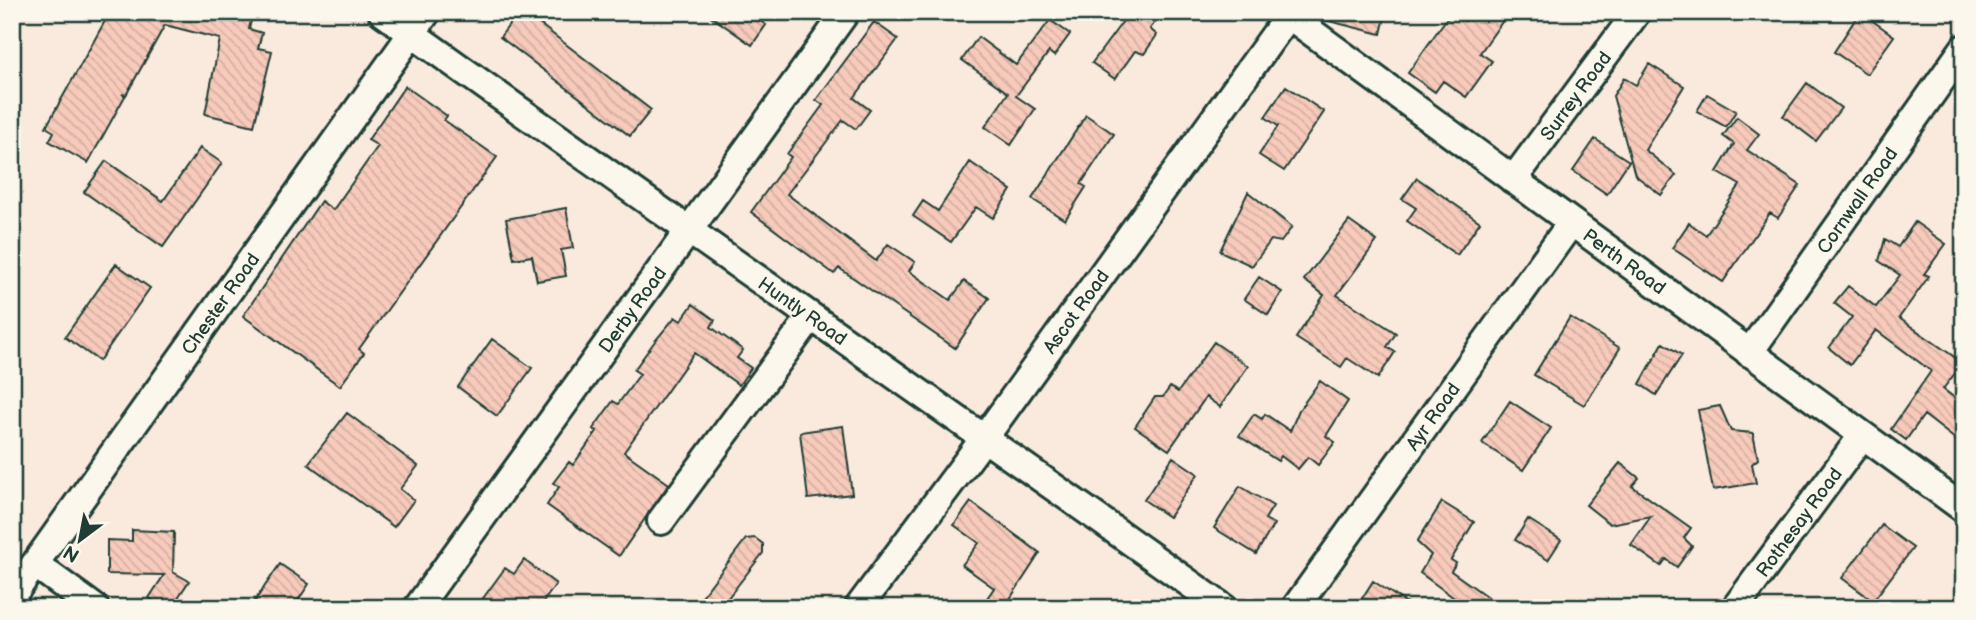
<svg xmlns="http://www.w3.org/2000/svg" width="1976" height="620" viewBox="0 0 1976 620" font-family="'Balsamiq Sans',sans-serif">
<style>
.building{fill:url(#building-back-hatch);stroke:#1f3d34;stroke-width:2}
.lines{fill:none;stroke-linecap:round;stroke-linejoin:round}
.minor-casing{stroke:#1f3d34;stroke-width:32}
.minor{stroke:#fbf7ec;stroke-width:26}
.labels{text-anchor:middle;stroke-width:5;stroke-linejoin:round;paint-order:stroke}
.street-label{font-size:19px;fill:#1f3d34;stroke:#fbf7ec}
</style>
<defs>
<pattern id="building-back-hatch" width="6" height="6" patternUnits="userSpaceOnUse" patternTransform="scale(1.75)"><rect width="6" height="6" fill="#f7cabb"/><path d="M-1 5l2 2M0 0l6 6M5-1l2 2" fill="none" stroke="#d3aea1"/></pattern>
</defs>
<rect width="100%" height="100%" fill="#faeadd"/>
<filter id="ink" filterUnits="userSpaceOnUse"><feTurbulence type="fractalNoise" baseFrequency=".0143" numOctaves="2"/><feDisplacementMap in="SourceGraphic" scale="14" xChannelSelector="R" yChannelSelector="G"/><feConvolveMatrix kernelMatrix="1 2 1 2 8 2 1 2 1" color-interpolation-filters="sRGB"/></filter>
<g filter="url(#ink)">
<!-- building -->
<path class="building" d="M110 12H253L249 29 262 33 258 48 272 51 254 126 205 114 220 39 165 25 126 95 122 94 125 96 88 163 49 141 54 132 46 127Z
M519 12H524L651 110 630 136 500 37Z
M705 12H747L766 25 752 45Z
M1136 12H1162L1150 29 1157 35 1144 54 1135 51 1115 79 1092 63 1126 17 1131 20Z
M1322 12H1386L1381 34 1321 19Z
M1451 12 1465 21 1472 12H1509L1480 53 1492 61 1466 97 1443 81 1435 92 1408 73Z
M1860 12 1894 36 1867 74 1834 52Z
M1050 20 1070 34 1054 56 1049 52 1016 96 1035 109 1011 145 985 127 1008 93 962 60 978 37 1016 65Z
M874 22 898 39 854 98 870 110 856 129 843 120 787 194 876 261 888 244 915 262 909 271 950 300 964 281 989 298 955 348 839 268 834 274 751 212 791 157 787 154 823 105 816 100Z
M1649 64 1684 86 1645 150 1676 175 1661 195 1635 175 1613 96 1624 78 1636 85Z
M1807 83 1841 108 1816 141 1783 116Z
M405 86 447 116 444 120 497 157 359 349 364 353 340 386 243 316 321 201 333 210 378 146 368 140Z
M1286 86 1324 112 1284 171 1259 155 1278 126 1265 117Z
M1707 94 1736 111 1726 127 1697 111Z
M1086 115 1114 134 1081 184 1086 187 1065 220 1032 199Z
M1737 117 1759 134 1747 150 1800 185 1778 218 1770 213 1723 282 1672 248 1689 223 1706 235 1740 185 1717 172 1734 144 1723 136Z
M1595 139 1629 161 1607 194 1573 171Z
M200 148 222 163 163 247 84 192 106 161 163 201Z
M970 162 1011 190 993 218 976 207 951 242 913 216 923 201 938 211Z
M1417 178 1480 222 1457 255 1407 221 1416 208 1402 199Z
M1248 192 1292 227 1281 242 1271 240 1252 266 1220 251Z
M566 208 573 248 561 250 566 276 537 281 532 256 514 259 506 219Z
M1349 221 1377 241 1337 295 1396 333 1387 347 1395 352 1378 378 1347 358 1341 367 1296 338 1324 295 1304 280Z
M1915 222 1946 244 1924 274 1929 276 1899 318 1963 363 1943 389 1964 405V446L1924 415 1906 440 1891 429 1931 371 1876 330 1850 365 1829 348 1852 317 1834 303 1848 286 1876 307 1900 275 1879 261 1885 239 1898 247Z
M116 264 150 288 99 361 65 337Z
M1259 277 1282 292 1268 315 1244 299Z
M693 304 715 320 711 327 743 350 737 358 751 368 739 385 694 353 624 452 669 484 619 556 547 505 559 487 553 483 569 462 573 465 597 431 593 429 613 401 618 404 640 374 634 370 655 341 675 317 681 321Z
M1570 317 1620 348 1584 405 1534 375Z
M492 339 532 368 497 416 458 387Z
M1214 342 1248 366 1220 407 1206 397 1169 450 1135 427 1155 397H1163L1170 387 1178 392Z
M1663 343 1682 355 1656 395 1640 384Z
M1320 381 1348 401 1326 436 1335 442 1318 465 1308 457 1298 469 1281 456 1278 461 1239 436 1254 414 1262 419 1265 414 1290 431 1299 410Z
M1510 401 1551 428 1523 470 1482 443Z
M1720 406 1731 431 1753 433 1758 459 1752 464 1756 483 1713 490 1698 410Z
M347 413 418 466 400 489 414 500 394 527 308 464Z
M843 426 852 494 808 499 800 432Z
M1173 457 1198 474 1169 517 1144 500Z
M1620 463 1639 478 1632 486 1691 528 1684 538 1692 546 1677 567 1666 559 1661 566 1631 545 1651 516 1610 524 1586 505Z
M1240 486 1273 506 1265 519 1274 524 1256 554 1214 528Z
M971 502 1040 553 1004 608H995L985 601 994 588 962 565 979 543 954 525Z
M1442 502 1474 522 1451 560 1456 563 1451 571 1503 608H1468L1420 573 1431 555 1417 542Z
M1528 519 1561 540 1548 560 1515 540Z
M1882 525 1913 548 1873 601 1842 578Z
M132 530 174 532 173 572 189 581 171 608H165L149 598 164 575 107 574V540L132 541Z
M755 538 763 544V553L720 608H693L746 539Z
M524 560 556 584 539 608H476L505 568 514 574Z
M280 564 309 584 293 608H250Z
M1373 581 1414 608H1356Z"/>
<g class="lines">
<defs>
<g id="minor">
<path id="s1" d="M382 12C661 213 944 408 1224 608"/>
<path id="s2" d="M1284 12 1964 509"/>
<path id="s3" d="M1513 180 1637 12"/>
<path id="s4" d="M1749 353 1964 48"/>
<path d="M661 521 810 318"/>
<path d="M36 565 95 608"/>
<path id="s5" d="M12 596 427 12"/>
<path id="s6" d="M417 608 846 12"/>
<path id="s7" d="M858 608 985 437 1291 12"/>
<path id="s8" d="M1295 608 1571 223"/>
<path id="s9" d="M1735 608 1862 436"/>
</g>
</defs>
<!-- minor casing -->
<use href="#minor" class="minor-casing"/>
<!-- minor -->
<use href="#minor" class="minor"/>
</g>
</g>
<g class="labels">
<!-- street labels -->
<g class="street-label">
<text dy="7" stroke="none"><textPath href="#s3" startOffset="105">Surrey Road</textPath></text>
<text dy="7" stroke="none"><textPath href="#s4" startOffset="187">Cornwall Road</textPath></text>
<text dy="7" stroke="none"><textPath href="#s2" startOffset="422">Perth Road</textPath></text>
<text dy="7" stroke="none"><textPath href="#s5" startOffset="359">Chester Road</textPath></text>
<text dy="7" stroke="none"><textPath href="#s6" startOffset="368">Derby Road</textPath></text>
<text dy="7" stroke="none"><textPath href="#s7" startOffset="368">Ascot Road</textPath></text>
<text dy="7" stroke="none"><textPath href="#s1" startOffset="516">Huntly Road</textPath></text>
<text dy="7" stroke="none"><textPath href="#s8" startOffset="236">Ayr Road</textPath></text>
<text dy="7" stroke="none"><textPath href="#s9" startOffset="107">Rothesay Road</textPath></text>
</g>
</g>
<!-- margin -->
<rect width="1976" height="620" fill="none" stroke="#fbf7ec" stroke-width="42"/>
<rect x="21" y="21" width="1934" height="578" fill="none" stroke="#1f3d34" stroke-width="2.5" filter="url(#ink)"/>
<!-- north arrow -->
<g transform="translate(80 540) rotate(212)" stroke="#fbf7ec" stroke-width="5" paint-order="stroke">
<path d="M0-5L12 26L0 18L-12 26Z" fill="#1f3d34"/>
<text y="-10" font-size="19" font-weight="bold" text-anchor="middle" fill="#1f3d34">N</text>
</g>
</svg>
